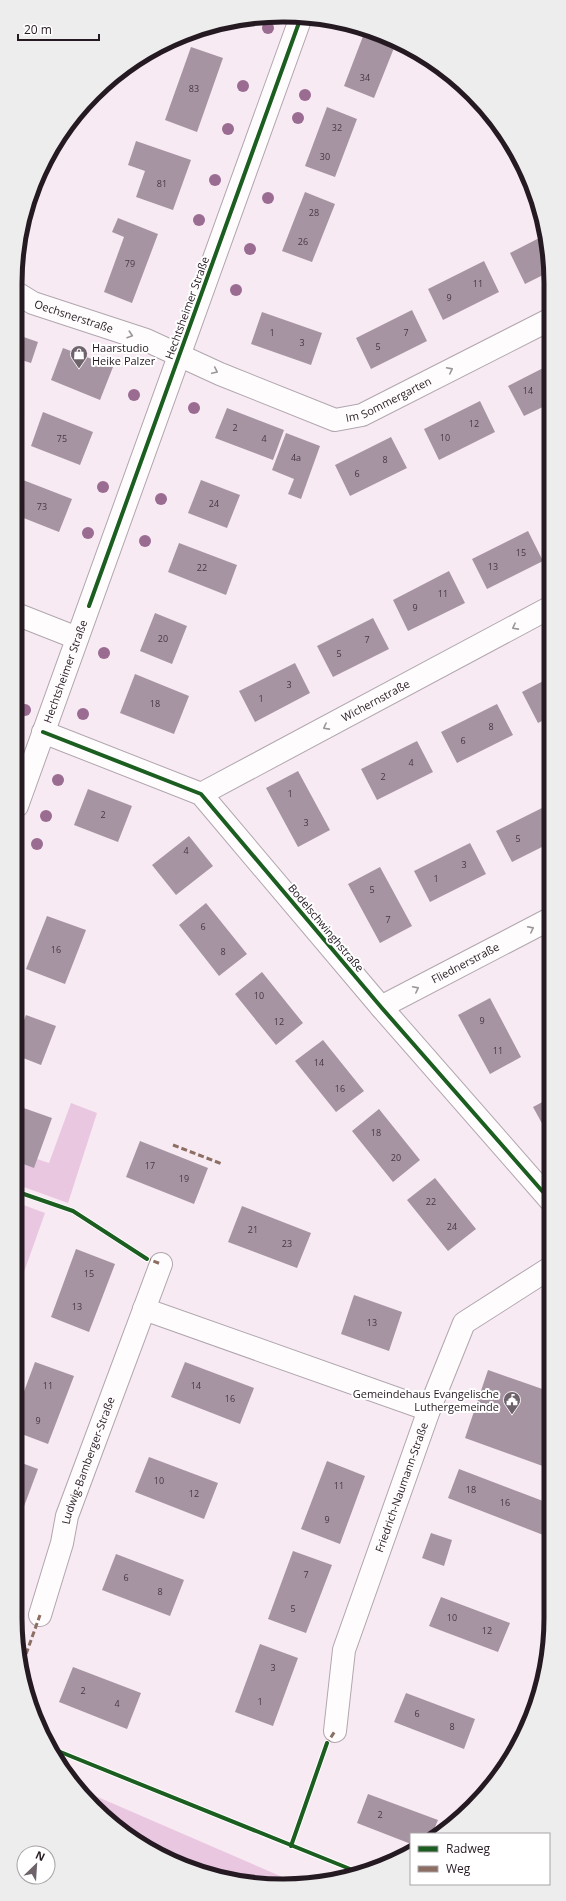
<svg xmlns="http://www.w3.org/2000/svg" width="566" height="1901" viewBox="0 0 566 1901" font-family="'Open Sans',sans-serif">
<style>
.green{fill:#eac7e0}
.building{fill:#a794a3}
.lines{fill:none;stroke-linecap:round;stroke-linejoin:round}
.minor-casing{stroke:#b1a6ae;stroke-width:24}
.minor{stroke:#fefcfd;stroke-width:22}
.quiet{stroke:#8d6e63;stroke-width:3;stroke-dasharray:6 3;stroke-linecap:butt}
.cycleway-casing{stroke:#fff;stroke-width:6}
.cycleway{stroke:#1b5e20;stroke-width:4}
.tree{fill:#9a6c92}
.oneway{stroke:#9c969a}
.labels{text-anchor:middle;stroke-width:4;stroke-linejoin:round;paint-order:stroke}
.number-label{font-size:9px;fill:#463842}
.street-label{font-size:11px;fill:#251a22;stroke:#fff}
.poi-label{font-size:11px;fill:#251a22;stroke:#fff;text-anchor:start}
.rim{fill:none;stroke:#251a22;stroke-width:5}
</style>
<rect width="100%" height="100%" fill="#f7eaf3"/>
<!-- green -->
<path class="green" d="M71 1103 97 1113 68 1203 18 1185V1162L37 1159 49 1163Z
M18 1203 45 1213 19 1286Z
M77 1788 301 1885 248 1884 164 1858 120 1831 82 1795Z"/>
<!-- building -->
<path class="building" d="M365 31 396 43 374 98 344 86Z
M191 47 223 58 197 132 165 120Z
M327 107 357 119 335 177 305 166Z
M136 141 191 160 173 210 136 197 145 171 128 165Z
M33 187 40 195 28 206 31 196Z
M305 192 335 204 312 262 282 251Z
M118 218 158 234 132 303 104 292 124 237 112 232Z
M545 235 549 248V272L525 284 510 253Z
M484 261 499 292 443 320 428 289Z
M412 310 427 341 371 369 356 338Z
M262 312 322 333 311 365 251 344Z
M15 334 38 342 31 363 15 358Z
M63 348 113 367 100 400 51 380Z
M549 365V404L524 416 508 386Z
M480 401 495 432 439 460 424 429Z
M227 408 284 430 273 460 215 438Z
M43 412 93 432 80 465 31 446Z
M286 433 320 446 301 499 288 494 294 479 272 470Z
M391 437 407 468 350 496 335 465Z
M23 480 72 499 59 532 16 515V497Z
M201 480 240 495 227 528 188 513Z
M528 531 543 561 487 589 472 559Z
M179 543 237 565 226 595 168 572Z
M449 571 465 603 408 631 393 600Z
M155 613 187 626 172 664 140 651Z
M373 618 389 649 333 677 317 646Z
M295 663 310 693 255 722 239 691Z
M135 674 189 696 174 734 120 713Z
M549 678 550 717 538 723 522 692Z
M497 704 513 735 457 763 441 732Z
M417 741 433 772 377 800 361 769Z
M298 771 330 830 298 847 266 788Z
M88 789 132 806 118 842 74 825Z
M550 804V843L512 862 496 831Z
M189 836 213 866 176 895 152 865Z
M470 843 486 874 430 902 414 871Z
M380 867 412 926 380 943 348 884Z
M206 903 247 954 219 976 179 925Z
M47 916 86 930 65 984 26 969Z
M262 972 303 1023 276 1045 235 994Z
M490 998 521 1057 490 1074 458 1015Z
M26 1015 56 1026 41 1065 18 1056V1036Z
M323 1040 364 1091 336 1112 295 1061Z
M550 1098V1138L533 1107Z
M18 1106 52 1118 34 1168 18 1162Z
M379 1109 420 1160 393 1182 352 1131Z
M140 1141 208 1168 194 1204 126 1177Z
M435 1178 476 1229 448 1251 407 1200Z
M242 1206 311 1233 297 1268 228 1242Z
M76 1249 115 1264 89 1332 51 1317Z
M354 1295 402 1312 389 1351 341 1334Z
M35 1362 74 1376 48 1444 19 1433V1405Z
M185 1362 254 1388 240 1424 171 1397Z
M488 1370 551 1392V1469L465 1438Z
M149 1457 218 1483 204 1519 135 1492Z
M327 1461 365 1476 340 1544 301 1529Z
M19 1462 38 1469 20 1517Z
M459 1469 551 1504V1538L448 1498Z
M431 1533 452 1540 444 1566 422 1558Z
M293 1551 332 1565 306 1633 268 1619Z
M116 1554 184 1580 170 1616 102 1590Z
M441 1597 510 1623 498 1652 429 1626Z
M20 1637 24 1639 20 1649Z
M260 1644 298 1658 273 1726 235 1712Z
M73 1667 141 1693 127 1729 59 1702Z
M406 1693 475 1719 464 1749 394 1722Z
M368 1794 438 1820 432 1834H411V1844L357 1823Z"/>
<g class="lines">
<defs>
<g id="minor">
<path id="s1" d="M15 292 33 303 146 340 220 374 335 420 362 415 549 320"/>
<path d="M16 614 77 638"/>
<path d="M43 732 201 794 381 1007 550 1200"/>
<path id="s2" d="M201 794 549 608"/>
<path id="s3" d="M17 806 301 17"/>
<path id="s4" d="M381 1007 550 919"/>
<path d="M144 1309 429 1410"/>
<path id="s5" d="M40 1615 62 1543 67 1516 161 1264"/>
<path id="s6" d="M335 1731 344 1650 429 1410 464 1323 550 1268"/>
</g>
</defs>
<!-- minor casing -->
<use href="#minor" class="minor-casing"/>
<!-- minor -->
<use href="#minor" class="minor"/>
<!-- quiet -->
<path class="quiet" d="M173 1145 222 1164
M145 1258 161 1264
M20 1671 40 1615
M326 1745 335 1731"/>
<defs>
<path id="cycleway" d="M89 606 301 17
M43 732 201 794 381 1007 550 1200
M18 1192 73 1211 147 1259
M53 1749 360 1873
M291 1846 327 1743"/>
</defs>
<!-- cycleway casing -->
<use href="#cycleway" class="cycleway-casing"/>
<!-- cycleway -->
<use href="#cycleway" class="cycleway"/>
</g>
<!-- trees -->
<g class="tree">
<circle cx="268" cy="28" r="6"/>
<circle cx="243" cy="86" r="6"/>
<circle cx="305" cy="95" r="6"/>
<circle cx="298" cy="118" r="6"/>
<circle cx="228" cy="129" r="6"/>
<circle cx="215" cy="180" r="6"/>
<circle cx="268" cy="198" r="6"/>
<circle cx="199" cy="220" r="6"/>
<circle cx="250" cy="249" r="6"/>
<circle cx="236" cy="290" r="6"/>
<circle cx="134" cy="395" r="6"/>
<circle cx="194" cy="408" r="6"/>
<circle cx="103" cy="487" r="6"/>
<circle cx="161" cy="499" r="6"/>
<circle cx="88" cy="533" r="6"/>
<circle cx="145" cy="541" r="6"/>
<circle cx="104" cy="653" r="6"/>
<circle cx="25" cy="710" r="6"/>
<circle cx="83" cy="714" r="6"/>
<circle cx="58" cy="780" r="6"/>
<circle cx="46" cy="816" r="6"/>
<circle cx="37" cy="844" r="6"/>
</g>
<!-- one-way arrows -->
<defs><path id="oneway-chevron" d="M-2-3.5L2.5 0L-2 3.5" fill="none" stroke-width="1.6" stroke-linecap="round" stroke-linejoin="round"/></defs>
<g class="oneway">
<use href="#oneway-chevron" transform="translate(130 335) rotate(18)"/>
<use href="#oneway-chevron" transform="translate(450 370) rotate(-27)"/>
<use href="#oneway-chevron" transform="translate(215 371) rotate(25)"/>
<use href="#oneway-chevron" transform="translate(515 627) rotate(152)"/>
<use href="#oneway-chevron" transform="translate(326 727) rotate(152)"/>
<use href="#oneway-chevron" transform="translate(531 929) rotate(-27)"/>
<use href="#oneway-chevron" transform="translate(416 989) rotate(-27)"/>
</g>
<!-- icons -->
<defs>
<symbol id="shop-pin" viewBox="-11 -11 22 30"><path d="M0 17L-7.5 6A9.5 9.5 0 1 1 7.5 6Z" fill="#6e636b" stroke="#fff"/><path d="M-5-2.5h2.3a2.7 3.5 0 0 1 5.4 0H5L5.5 6h-11ZM-1.5-2.5h3a1.5 2.3 0 0 0-3 0Z" fill="#fff"/></symbol>
<symbol id="civic-pin" viewBox="-11 -11 22 30"><path d="M0 17L-7.5 6A9.5 9.5 0 1 1 7.5 6Z" fill="#6e636b" stroke="#fff"/><path d="M-.6-6.5H3V-4.5H.6V-3L4-1V1h2V6H-6V1h2V-1L-.6-3ZM-1.2 2.5V6h2.4V2.5Z" fill="#fff"/></symbol>
</defs>
<g fill-rule="evenodd">
<use href="#shop-pin" x="69" y="344" width="20" height="27"/>
<use href="#civic-pin" x="502" y="1390" width="20" height="27"/>
</g>
<g class="labels">
<!-- number labels -->
<g class="number-label">
<text x="365" y="81">34</text>
<text x="194" y="92">83</text>
<text x="337" y="131">32</text>
<text x="325" y="160">30</text>
<text x="162" y="187">81</text>
<text x="314" y="216">28</text>
<text x="303" y="245">26</text>
<text x="130" y="267">79</text>
<text x="478" y="287">11</text>
<text x="449" y="301">9</text>
<text x="272" y="336">1</text>
<text x="406" y="336">7</text>
<text x="302" y="346">3</text>
<text x="378" y="350">5</text>
<text x="528" y="394">14</text>
<text x="474" y="427">12</text>
<text x="235" y="431">2</text>
<text x="445" y="441">10</text>
<text x="62" y="442">75</text>
<text x="264" y="442">4</text>
<text x="296" y="461">4a</text>
<text x="385" y="463">8</text>
<text x="357" y="477">6</text>
<text x="214" y="507">24</text>
<text x="42" y="510">73</text>
<text x="521" y="556">15</text>
<text x="493" y="570">13</text>
<text x="202" y="571">22</text>
<text x="443" y="597">11</text>
<text x="415" y="611">9</text>
<text x="163" y="642">20</text>
<text x="367" y="643">7</text>
<text x="339" y="657">5</text>
<text x="289" y="688">3</text>
<text x="261" y="702">1</text>
<text x="155" y="707">18</text>
<text x="491" y="730">8</text>
<text x="463" y="744">6</text>
<text x="411" y="766">4</text>
<text x="383" y="780">2</text>
<text x="290" y="797">1</text>
<text x="103" y="818">2</text>
<text x="306" y="826">3</text>
<text x="518" y="842">5</text>
<text x="186" y="854">4</text>
<text x="464" y="868">3</text>
<text x="436" y="882">1</text>
<text x="372" y="893">5</text>
<text x="388" y="923">7</text>
<text x="203" y="930">6</text>
<text x="56" y="953">16</text>
<text x="223" y="955">8</text>
<text x="259" y="999">10</text>
<text x="482" y="1024">9</text>
<text x="279" y="1025">12</text>
<text x="498" y="1054">11</text>
<text x="319" y="1066">14</text>
<text x="340" y="1092">16</text>
<text x="376" y="1136">18</text>
<text x="396" y="1161">20</text>
<text x="150" y="1169">17</text>
<text x="184" y="1182">19</text>
<text x="431" y="1205">22</text>
<text x="452" y="1230">24</text>
<text x="253" y="1233">21</text>
<text x="287" y="1247">23</text>
<text x="89" y="1277">15</text>
<text x="77" y="1310">13</text>
<text x="372" y="1326">13</text>
<text x="48" y="1389">11</text>
<text x="196" y="1389">14</text>
<text x="230" y="1402">16</text>
<text x="38" y="1424">9</text>
<text x="159" y="1484">10</text>
<text x="339" y="1489">11</text>
<text x="471" y="1493">18</text>
<text x="194" y="1497">12</text>
<text x="505" y="1506">16</text>
<text x="327" y="1523">9</text>
<text x="306" y="1578">7</text>
<text x="126" y="1581">6</text>
<text x="160" y="1595">8</text>
<text x="293" y="1612">5</text>
<text x="452" y="1621">10</text>
<text x="487" y="1634">12</text>
<text x="273" y="1671">3</text>
<text x="83" y="1694">2</text>
<text x="260" y="1705">1</text>
<text x="117" y="1707">4</text>
<text x="417" y="1717">6</text>
<text x="452" y="1730">8</text>
<text x="380" y="1818">2</text>
</g>
<!-- street labels -->
<g class="street-label">
<text transform="translate(187 308) rotate(-70)" y="4">Hechtsheimer Straße</text>
<text dy="4" stroke="none"><textPath href="#s1" startOffset="64">Oechsnerstraße</textPath></text>
<text dy="4" stroke="none"><textPath href="#s1" startOffset="403">Im Sommergarten</textPath></text>
<text dy="4" stroke="none"><textPath href="#s3" startOffset="143">Hechtsheimer Straße</textPath></text>
<text dy="4" stroke="none"><textPath href="#s2" startOffset="198">Wichernstraße</textPath></text>
<text transform="translate(326 928) rotate(50)" y="4">Bodelschwinghstraße</text>
<text dy="4" stroke="none"><textPath href="#s4" startOffset="95">Fliednerstraße</textPath></text>
<text dy="4" stroke="none"><textPath href="#s5" startOffset="162">Ludwig-Bamberger-Straße</textPath></text>
<text dy="4" stroke="none"><textPath href="#s6" startOffset="254">Friedrich-Naumann-Straße</textPath></text>
</g>
<!-- poi labels -->
<g class="poi-label">
<text x="92" y="352">Haarstudio<tspan x="92" dy="13">Heike Palzer</tspan></text>
<text x="499" y="1398" text-anchor="end">Gemeindehaus Evangelische<tspan x="499" dy="13">Luthergemeinde</tspan></text>
</g>
</g>
<!-- crop -->
<path d="M0 0H566V1901H0ZM283 22H283A261 261 0 0 1 544 283V1618A261 261 0 0 1 283 1879H283A261 261 0 0 1 22 1618V283A261 261 0 0 1 283 22Z" fill="#eeeded" fill-rule="evenodd"/>
<path class="rim" d="M283 22H283A261 261 0 0 1 544 283V1618A261 261 0 0 1 283 1879H283A261 261 0 0 1 22 1618V283A261 261 0 0 1 283 22Z"/>
<!-- legend -->
<rect x="410" y="1833" width="140" height="52" fill="#ffffff" stroke="#a8a3a7"/>
<rect x="418" y="1846" width="20" height="6" fill="#1b5e20" stroke="#a8a3a7"/>
<text x="446" y="1853" font-size="12" fill="#251a22">Radweg</text>
<rect x="418" y="1866" width="20" height="6" fill="#8d6e63" stroke="#a8a3a7"/>
<text x="446" y="1873" font-size="12" fill="#251a22">Weg</text>
<!-- north arrow -->
<g transform="translate(36 1865) rotate(25)"><circle r="19" fill="#ffffff" stroke="#a8a3a7"/>
<path d="M0-3L7 15L0 10L-7 15Z" fill="#6e636b"/>
<text y="-6" font-size="11" font-weight="bold" text-anchor="middle" fill="#251a22">N</text>
</g>
<!-- scale -->
<path d="M18 34v6h81v-6" fill="none" stroke="#251a22" stroke-width="2"/>
<text x="24" y="34" font-size="12" fill="#251a22" stroke="#ffffff" stroke-width="3" paint-order="stroke">20 m</text>
</svg>
